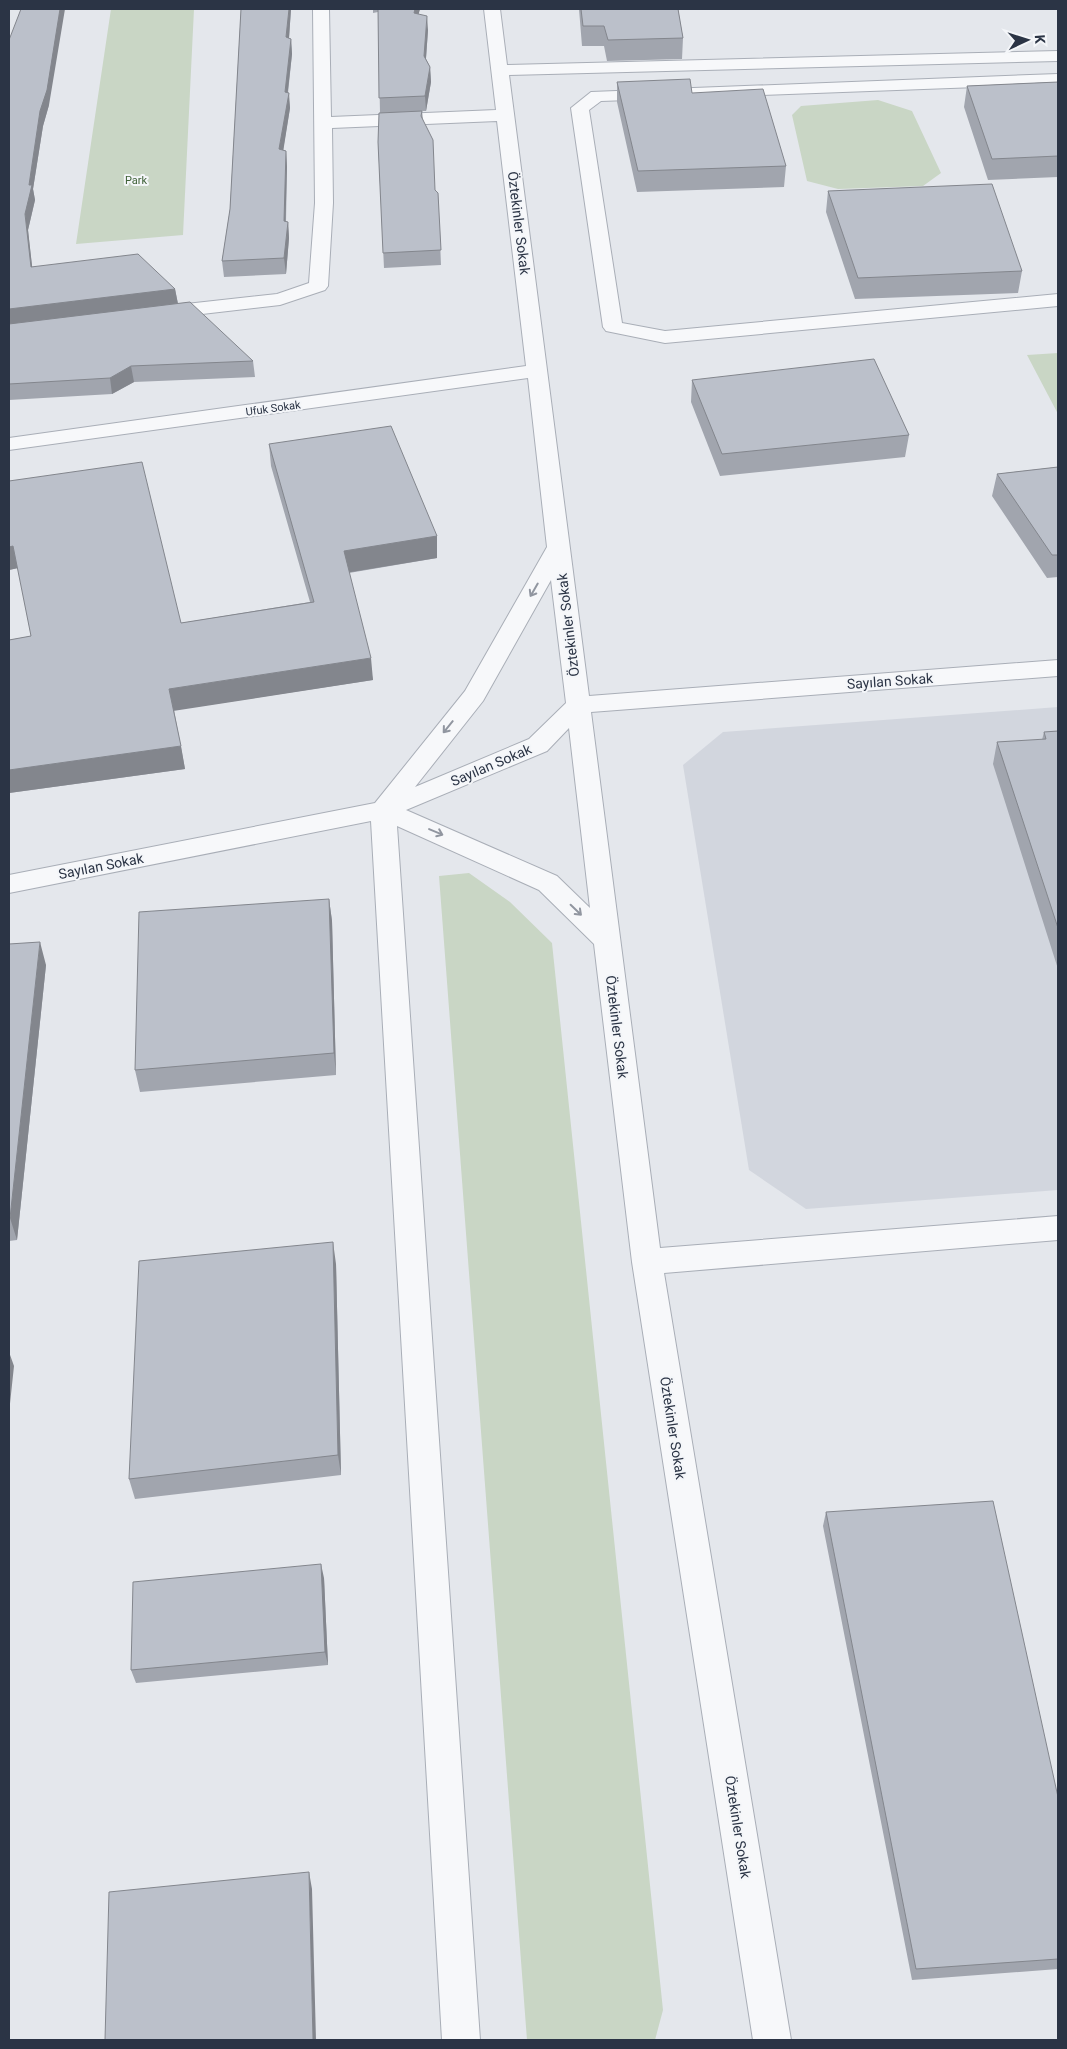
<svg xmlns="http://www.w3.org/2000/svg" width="1067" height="2049" viewBox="0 0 1067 2049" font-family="Roboto,sans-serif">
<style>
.built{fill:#d2d6de}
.green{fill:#c9d6c5}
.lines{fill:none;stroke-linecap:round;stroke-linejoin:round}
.minor-casing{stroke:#a9aeb7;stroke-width:2}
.minor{fill:#f7f8fa;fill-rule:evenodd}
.wall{fill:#a1a5ae}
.shaded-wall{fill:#83868d}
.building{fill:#bbc0ca;stroke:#83868d}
.oneway{stroke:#9196a0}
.labels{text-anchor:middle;stroke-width:4;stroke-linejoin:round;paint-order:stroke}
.far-park-label{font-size:11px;fill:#3f6138;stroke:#f4f6f9}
.far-street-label{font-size:11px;fill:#2b3445;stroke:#f4f6f9}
.street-label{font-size:14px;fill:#2b3445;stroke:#f4f6f9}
</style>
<rect width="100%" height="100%" fill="#e4e7ec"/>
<!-- built -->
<path class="built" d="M1058 707V1190L806 1209 749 1170 683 765 723 732Z"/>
<!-- green -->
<path class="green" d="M111 9H194L183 235 76 244Z
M878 100 912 111 941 173 923 186 838 189 807 181 792 115 801 106Z
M1058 353V414L1027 355Z
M469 873 510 902 552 943 663 2010 655 2040H527L439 876Z"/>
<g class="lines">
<defs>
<path id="minor" d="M313 9H329L331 117 496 110 484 9H500L507 65 1058 51V61L509 75 589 696 1058 660V676L591 712 660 1248 1058 1216V1240L664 1273 791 2040H753L632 1262 594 944 539 890 397 826 480 2040H442L371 821 9 893V875L375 803 465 691 547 547 528 378 9 450V438L526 366 497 121 332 128 333 203 328 286 325 290 280 305 159 319 152 317 149 313 152 309 159 307 277 294 309 283 315 203ZM551 580 566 703 529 739 415 787 483 701ZM569 728 590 908 557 876 406 810 547 751Z
M1058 74V84L601 101 589 110 622 323 665 331 1058 294V306L665 343 606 331 603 327 571 108 591 92Z"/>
</defs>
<!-- minor casing -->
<use href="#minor" class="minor-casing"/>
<!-- minor -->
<use href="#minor" class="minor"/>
</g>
<!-- wall -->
<path class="wall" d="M241 9H291L289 38 291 39 292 54 288 93 290 108 283 150 286 151 287 167 286 222H288L289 238 286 274 224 277 222 261 230 209Z
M373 9H420L418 14 428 30 426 59 430 67 431 82 426 111H422L423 119 435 190 438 193 441 265 384 268 378 142 380 113 378 12 373 13Z
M579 9H678L683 38 682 59 607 61 604 46H582Z
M9 40 49 105 43 126 33 189 35 200 28 230 32 267 175 289 178 304 253 361 255 377 134 382 112 394 9 400Z
M617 82 692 93 786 166 784 187 637 192 617 102Z
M1058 82V177L988 180 964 107 967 86Z
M828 191 1022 271 1018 293 855 299 826 212Z
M692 380 909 435 905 457 720 476 691 402Z
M269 444 437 536V558L349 573 373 680 174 710 185 769 9 793V640L31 636 18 568 9 570V481L181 623 310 602 271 466Z
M1058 467V577L1047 578 992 496 997 474Z
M1058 731V969L993 764 997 742 1042 740 1044 732Z
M329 899 332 921 336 1075 140 1092 135 1070Z
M9 944 46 965 17 1240 9 1241Z
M336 1264 341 1475 135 1499 129 1479Z
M826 1512 1058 1797V1969L912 1980 823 1526Z
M324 1578 328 1665 136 1683 131 1670Z"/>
<!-- shaded-wall -->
<path class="shaded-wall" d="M60 9H65L49 105 43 126 33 189 35 200 28 230 34 283 31 267 25 214 29 185 40 111Z
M289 9H291L288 52 286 37Z
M415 9H420L415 28 414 13Z
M427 16 428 30 425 71 424 56Z
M291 39 292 54 286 107 285 92Z
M430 67 431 82 426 111 425 96Z
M289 93 290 108 281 165 279 149Z
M286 151 287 167 285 237 284 221Z
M288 222 289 238 286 274 284 258Z
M175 289 178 304 9 325V309Z
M131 366 134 382 112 394 110 378Z
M437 536V558L345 573 344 551Z
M13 546 18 568 9 570V547Z
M371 658 373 680 173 711 169 689Z
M181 746 185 769 9 793V770Z
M329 899 332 921 336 1075 334 1053Z
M40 942 46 965 17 1240 10 1218Z
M333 1242 336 1264 341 1475 338 1455Z
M9 1352 14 1366 9 1413Z
M321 1564 324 1578 328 1665 325 1652Z
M309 1872 312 1889 316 2040H313Z"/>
<!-- building -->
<path class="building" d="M21 9H60L47 90 40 111 29 185H32L25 214 31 267 138 254 175 289 9 309V40Z
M241 9H289L286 37 291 39 285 92 289 93 279 149 286 151 284 221 288 222 284 258 222 261 230 209Z
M378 9H415L414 13 427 16 424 56 430 67 425 96 379 98Z
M581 9H678L683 38 608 40 604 26H583Z
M690 79 692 93 763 89 786 166 638 171 617 82Z
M1058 82V156L992 159 967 86Z
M422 111 421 116 433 140 435 190 438 193 441 250 383 253 378 142 379 113Z
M992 184 1022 271 858 278 828 191Z
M190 302 253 361 131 366 110 378 9 384V324Z
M874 359 909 435 722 454 692 380Z
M391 426 437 536 344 551 371 658 169 689 181 746 9 770V640L31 636 13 546 9 547V481L142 462 181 623 314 602 269 444Z
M1058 467V555H1052L997 474Z
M1058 731V928L997 742 1046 739 1044 732Z
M329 899 334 1053 135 1070 139 912Z
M40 942 10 1218 9 1219V944Z
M333 1242 338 1455 129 1479 139 1261Z
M993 1501 1058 1797V1959L916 1969 826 1512Z
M321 1564 325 1652 131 1670 133 1582Z
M309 1872 313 2040H105L109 1892Z"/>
<!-- one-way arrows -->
<defs><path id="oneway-shaft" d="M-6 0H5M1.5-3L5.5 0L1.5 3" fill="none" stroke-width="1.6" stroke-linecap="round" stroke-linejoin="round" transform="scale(1.25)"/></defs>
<g class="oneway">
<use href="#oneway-shaft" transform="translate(534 590) rotate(120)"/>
<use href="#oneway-shaft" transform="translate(448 727) rotate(129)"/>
<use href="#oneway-shaft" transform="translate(436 832) rotate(23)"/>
<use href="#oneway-shaft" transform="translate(576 910) rotate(44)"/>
</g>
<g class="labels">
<!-- far-park labels -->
<g class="far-park-label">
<text x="136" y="184">Park</text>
</g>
<!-- far-street labels -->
<g class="far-street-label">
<text transform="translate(273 408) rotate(-8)" y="4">Ufuk Sokak</text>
</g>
<!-- street labels -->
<g class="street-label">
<text transform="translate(519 223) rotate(83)" y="5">Öztekinler Sokak</text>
<text transform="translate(568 625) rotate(-97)" y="5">Öztekinler Sokak</text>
<text transform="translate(890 681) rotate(-4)" y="5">Sayılan Sokak</text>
<text transform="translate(491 765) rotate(-23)" y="5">Sayılan Sokak</text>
<text transform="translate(101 866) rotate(-11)" y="5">Sayılan Sokak</text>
<text transform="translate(617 1027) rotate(83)" y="5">Öztekinler Sokak</text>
<text transform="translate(673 1428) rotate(81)" y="5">Öztekinler Sokak</text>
<text transform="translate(738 1827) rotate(81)" y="5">Öztekinler Sokak</text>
</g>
</g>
<!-- border -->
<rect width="1067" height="2049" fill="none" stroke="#2b3445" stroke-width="20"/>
<!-- north arrow -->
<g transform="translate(1027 40) rotate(86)" stroke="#f4f6f9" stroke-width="4" paint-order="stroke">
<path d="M0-4L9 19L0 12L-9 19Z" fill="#2b3445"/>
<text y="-8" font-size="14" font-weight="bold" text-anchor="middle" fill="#2b3445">K</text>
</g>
</svg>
